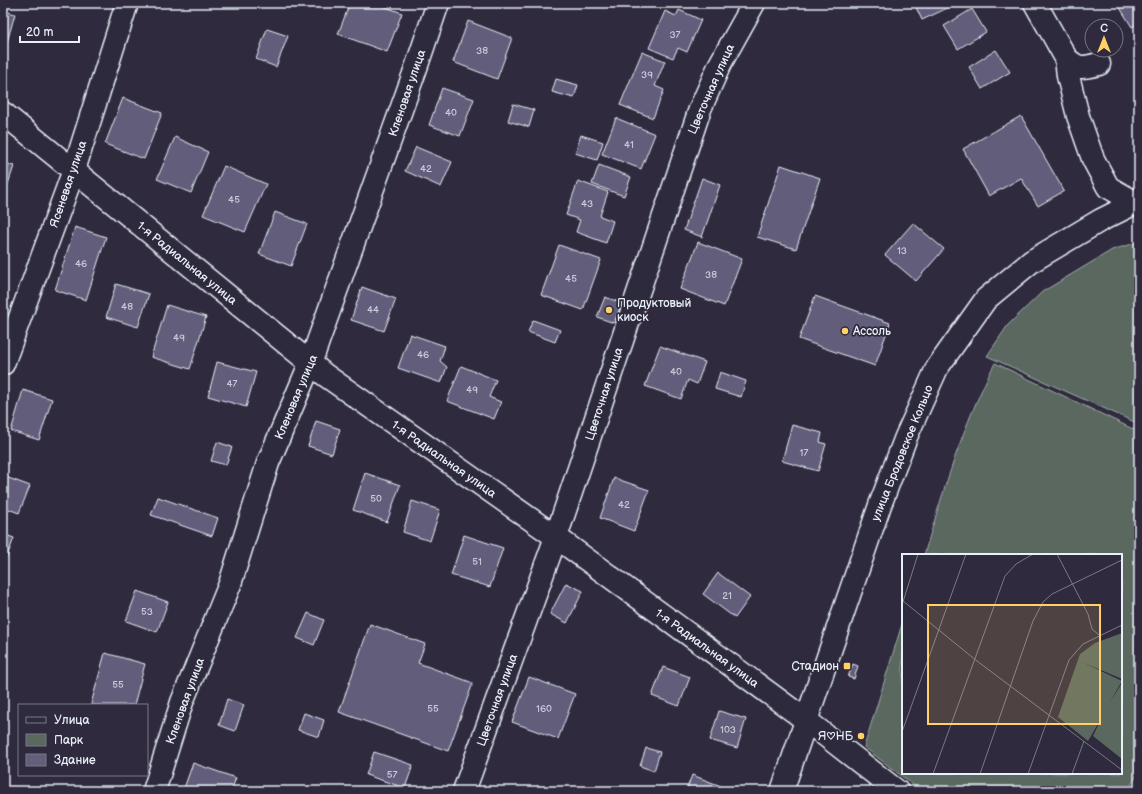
<svg xmlns="http://www.w3.org/2000/svg" width="1142" height="794" viewBox="0 0 1142 794" font-family="'Balsamiq Sans',sans-serif">
<style>
.green{fill:#5a685f;stroke:#a1acac}
.building{fill:#645d7b;stroke:#e8f1f8}
.lines{fill:none;stroke-linecap:round;stroke-linejoin:round}
.street-casing{stroke:#e8f1f8;stroke-width:25}
.street{stroke:#2f2a3d;stroke-width:22}
.poi-dot{fill:#ffd166;stroke:#2f2a3d;stroke-width:1.5}
.labels{text-anchor:middle;stroke-width:3.5;stroke-linejoin:round;paint-order:stroke}
.number-label{font-size:10px;fill:#c7ccd9}
.street-label{font-size:12px;fill:#e8f1f8;stroke:#2f2a3d}
.poi-label{font-size:12px;fill:#e8f1f8;stroke:#2f2a3d;text-anchor:start}
.inset-road{fill:none;stroke:#797a88;stroke-width:1}
.view{fill:#ffd166;fill-opacity:0.15;stroke:#ffd166;stroke-width:2}
.inset-edge{fill:none;stroke:#e8f1f8;stroke-width:2}
</style>
<rect width="100%" height="100%" fill="#2f2a3d"/>
<filter id="ink" filterUnits="userSpaceOnUse"><feTurbulence type="fractalNoise" baseFrequency=".025" numOctaves="2"/><feDisplacementMap in="SourceGraphic" scale="8" xChannelSelector="R" yChannelSelector="G"/><feConvolveMatrix kernelMatrix="1 2 1 2 8 2 1 2 1" color-interpolation-filters="sRGB"/></filter>
<g filter="url(#ink)">
<!-- green -->
<path class="green" d="M1139 242V424L987 356 1008 325 1042 292 1112 250Z
M995 363 1139 432V771L1128 791H921L864 747 903 621V773H1121V555H924C944 489 963 424 995 363Z"/>
<!-- building -->
<path class="building" d="M350 3H375L402 13 387 52 338 34Z
M914 3H953L954 5 922 20Z
M1117 3H1139V23L1132 27Z
M972 9 986 32 958 49 944 26Z
M679 10 701 20 687 52 678 48 673 58 649 48 665 11 676 16Z
M3 11 15 14 3 56Z
M468 21 512 38 497 79 453 62Z
M267 29 288 36 276 67 256 59Z
M996 50 1010 72 982 89 969 67Z
M642 52 665 61 655 86 664 90 653 118 620 105Z
M556 79 578 85 574 98 552 92Z
M442 88 474 99 460 136 429 125Z
M123 98 162 113 144 159 105 144Z
M513 104 534 110 529 127 508 121Z
M1021 116 1064 191 1038 206 1021 178 989 196 963 149Z
M616 118 655 134 641 169 602 154Z
M581 135 603 142 597 160 575 153Z
M175 137 208 152 191 193 157 179Z
M416 147 452 162 441 187 405 171Z
M3 163 14 166 3 199Z
M599 165 631 177 624 196 592 184Z
M781 165 820 178 796 249 757 237Z
M224 166 266 184 245 232 203 215Z
M702 178 720 185 702 237 684 230Z
M578 181 608 192 600 216 613 221 606 243 576 232 580 220 566 215Z
M275 212 307 224 291 266 259 254Z
M913 223 944 249 916 281 885 255Z
M75 227 106 237 86 300 55 290Z
M698 242 742 259 724 306 680 289Z
M559 245 601 260 583 310 541 295Z
M116 284 149 294 138 327 106 317Z
M362 287 396 299 384 331 351 320Z
M815 296 890 323 875 366 799 339Z
M605 297 622 303 614 323 597 317Z
M167 305 206 317 190 369 151 357Z
M533 320 560 330 555 342 528 332Z
M410 334 445 346 440 361 447 367 441 383 398 368Z
M660 346 705 362 697 384 688 380 681 399 645 386Z
M217 362 256 372 246 407 208 396Z
M461 366 496 380 489 397 501 402 494 419 447 401Z
M720 372 746 381 741 397 715 389Z
M23 390 52 399 39 440 11 431Z
M316 421 340 429 332 454 308 446Z
M792 425 822 433 820 442 826 444 818 471 782 461Z
M217 442 232 447 226 465 211 461Z
M365 473 400 485 387 522 353 510Z
M3 476 30 486 19 513 3 507Z
M614 478 649 490 634 531 600 518Z
M158 497 218 518 212 536 151 515Z
M412 501 440 510 430 541 403 532Z
M3 534 14 538 3 567Z
M464 535 503 548 490 587 451 575Z
M718 573 750 597 735 618 703 594Z
M566 583 583 591 567 623 550 614Z
M137 591 168 602 157 632 126 621Z
M308 613 324 620 314 645 297 638Z
M370 624 425 644 418 663 473 683 448 751 339 712Z
M105 653 145 664 134 705H95L91 704Z
M853 664 858 666 854 679 848 677Z
M663 667 690 677 679 706 652 696Z
M529 677 575 694 558 739 512 722Z
M227 699 244 705 235 731 219 725Z
M719 711 746 719 737 748 710 740Z
M304 713 324 720 319 737 298 730Z
M646 748 660 752 654 771 640 766Z
M374 752 413 765 405 788 366 775Z
M193 763 236 778 231 791H183Z
M692 775 721 786 719 791H686Z"/>
<g class="lines">
<defs>
<path id="street" d="M1035 3 1066 58C1079 70 1083 68 1099 64
M1066 58 1068 76 1078 116 1093 159 1108 187 1136 203
M3 113 325 375 556 537 807 721 897 791
M3 364 74 170 127 3
M154 791 182 702 230 584 268 463 310 364 416 68 438 3
M464 791 556 537 700 109 720 64 754 3
M782 791 880 505 906 437 937 368 986 299 1032 261 1101 220 1139 201"/>
</defs>
<!-- street casing -->
<use href="#street" class="street-casing"/>
<!-- street -->
<use href="#street" class="street"/>
</g>
</g>
<!-- markers -->
<g class="poi-dot">
<circle cx="609" cy="310" r="4"/>
<circle cx="845" cy="331" r="4"/>
<rect x="843" y="662" width="8" height="8" rx="2"/>
<circle cx="861" cy="736" r="4"/>
</g>
<g class="labels">
<!-- number labels -->
<g class="number-label">
<text x="675" y="38">37</text>
<text x="482" y="54">38</text>
<text x="647" y="78">39</text>
<text x="451" y="116">40</text>
<text x="629" y="148">41</text>
<text x="426" y="172">42</text>
<text x="234" y="203">45</text>
<text x="587" y="207">43</text>
<text x="902" y="254">13</text>
<text x="81" y="267">46</text>
<text x="711" y="278">38</text>
<text x="571" y="282">45</text>
<text x="127" y="310">48</text>
<text x="373" y="313">44</text>
<text x="179" y="341">49</text>
<text x="423" y="358">46</text>
<text x="676" y="375">40</text>
<text x="232" y="387">47</text>
<text x="472" y="393">49</text>
<text x="804" y="456">17</text>
<text x="376" y="502">50</text>
<text x="624" y="508">42</text>
<text x="477" y="565">51</text>
<text x="727" y="599">21</text>
<text x="147" y="615">53</text>
<text x="118" y="688">55</text>
<text x="433" y="712">55</text>
<text x="544" y="712">160</text>
<text x="728" y="733">103</text>
<text x="392" y="778">57</text>
</g>
<!-- street labels -->
<g class="street-label">
<text transform="translate(711 89) rotate(-66)" y="4">Цветочная улица</text>
<text transform="translate(407 93) rotate(-71)" y="4">Кленовая улица</text>
<text transform="translate(68 184) rotate(-71)" y="4">Ясеневая улица</text>
<text transform="translate(187 263) rotate(39)" y="4">1-я Радиальная улица</text>
<text transform="translate(604 394) rotate(-72)" y="4">Цветочная улица</text>
<text transform="translate(296 397) rotate(-67)" y="4">Кленовая улица</text>
<text transform="translate(902 453) rotate(-68)" y="4">улица Бродовское Кольцо</text>
<text transform="translate(444 459) rotate(35)" y="4">1-я Радиальная улица</text>
<text transform="translate(707 648) rotate(36)" y="4">1-я Радиальная улица</text>
<text transform="translate(497 700) rotate(-70)" y="4">Цветочная улица</text>
<text transform="translate(185 701) rotate(-70)" y="4">Кленовая улица</text>
</g>
<!-- poi labels -->
<g class="poi-label">
<text x="617" y="307">Продуктовый<tspan x="617" dy="14">киоск</tspan></text>
<text x="853" y="335">Ассоль</text>
<text x="839" y="670" text-anchor="end">Стадион</text>
<text x="853" y="740" text-anchor="end">Я♥НБ</text>
</g>
</g>
<!-- overview -->
<g transform="translate(902 554)">
<rect width="220" height="220" fill="#2f2a3d"/>
<path d="M220 79V125L180 108 220 127 208 148 220 129V205L191 182 200 163 186 187 156 163 178 100 193 89Z" fill="#5a685f"/>
<path class="inset-road" d="M155 0 186 60 190 75 197 81M1 47 75 107 220 216M0 51 16 0M0 178 64 0M31 220 103 22 114 10 131 0M78 220 131 67 141 48 150 40 220 6M126 220 167 106 181 90 220 71M170 220 182 187"/>
<path class="view" d="M26 51H198V170H26Z"/>
<rect width="220" height="220" class="inset-edge"/>
</g>
<!-- margin -->
<rect width="1142" height="794" fill="none" stroke="#2f2a3d" stroke-width="16"/>
<rect x="8" y="8" width="1126" height="778" fill="none" stroke="#e8f1f8" stroke-width="1.5" filter="url(#ink)"/>
<!-- legend -->
<rect x="18" y="704" width="130" height="72" fill="#2f2a3d" stroke="#797a88"/>
<rect x="26" y="717" width="20" height="6" fill="#2f2a3d" stroke="#797a88"/>
<text x="54" y="724" font-size="12" fill="#e8f1f8">Улица</text>
<rect x="26" y="734" width="20" height="12" fill="#5a685f" stroke="#797a88"/>
<text x="54" y="744" font-size="12" fill="#e8f1f8">Парк</text>
<rect x="26" y="754" width="20" height="12" fill="#645d7b" stroke="#797a88"/>
<text x="54" y="764" font-size="12" fill="#e8f1f8">Здание</text>
<!-- north arrow -->
<g transform="translate(1104 38)"><circle r="19" fill="#2f2a3d" stroke="#797a88"/>
<path d="M0-3L7 15L0 10L-7 15Z" fill="#ffd166"/>
<text y="-6" font-size="11" font-weight="bold" text-anchor="middle" fill="#e8f1f8">С</text>
</g>
<!-- scale -->
<path d="M20 36v6h59v-6" fill="none" stroke="#e8f1f8" stroke-width="2"/>
<text x="26" y="36" font-size="12" fill="#e8f1f8" stroke="#2f2a3d" stroke-width="3" paint-order="stroke">20 m</text>
</svg>
